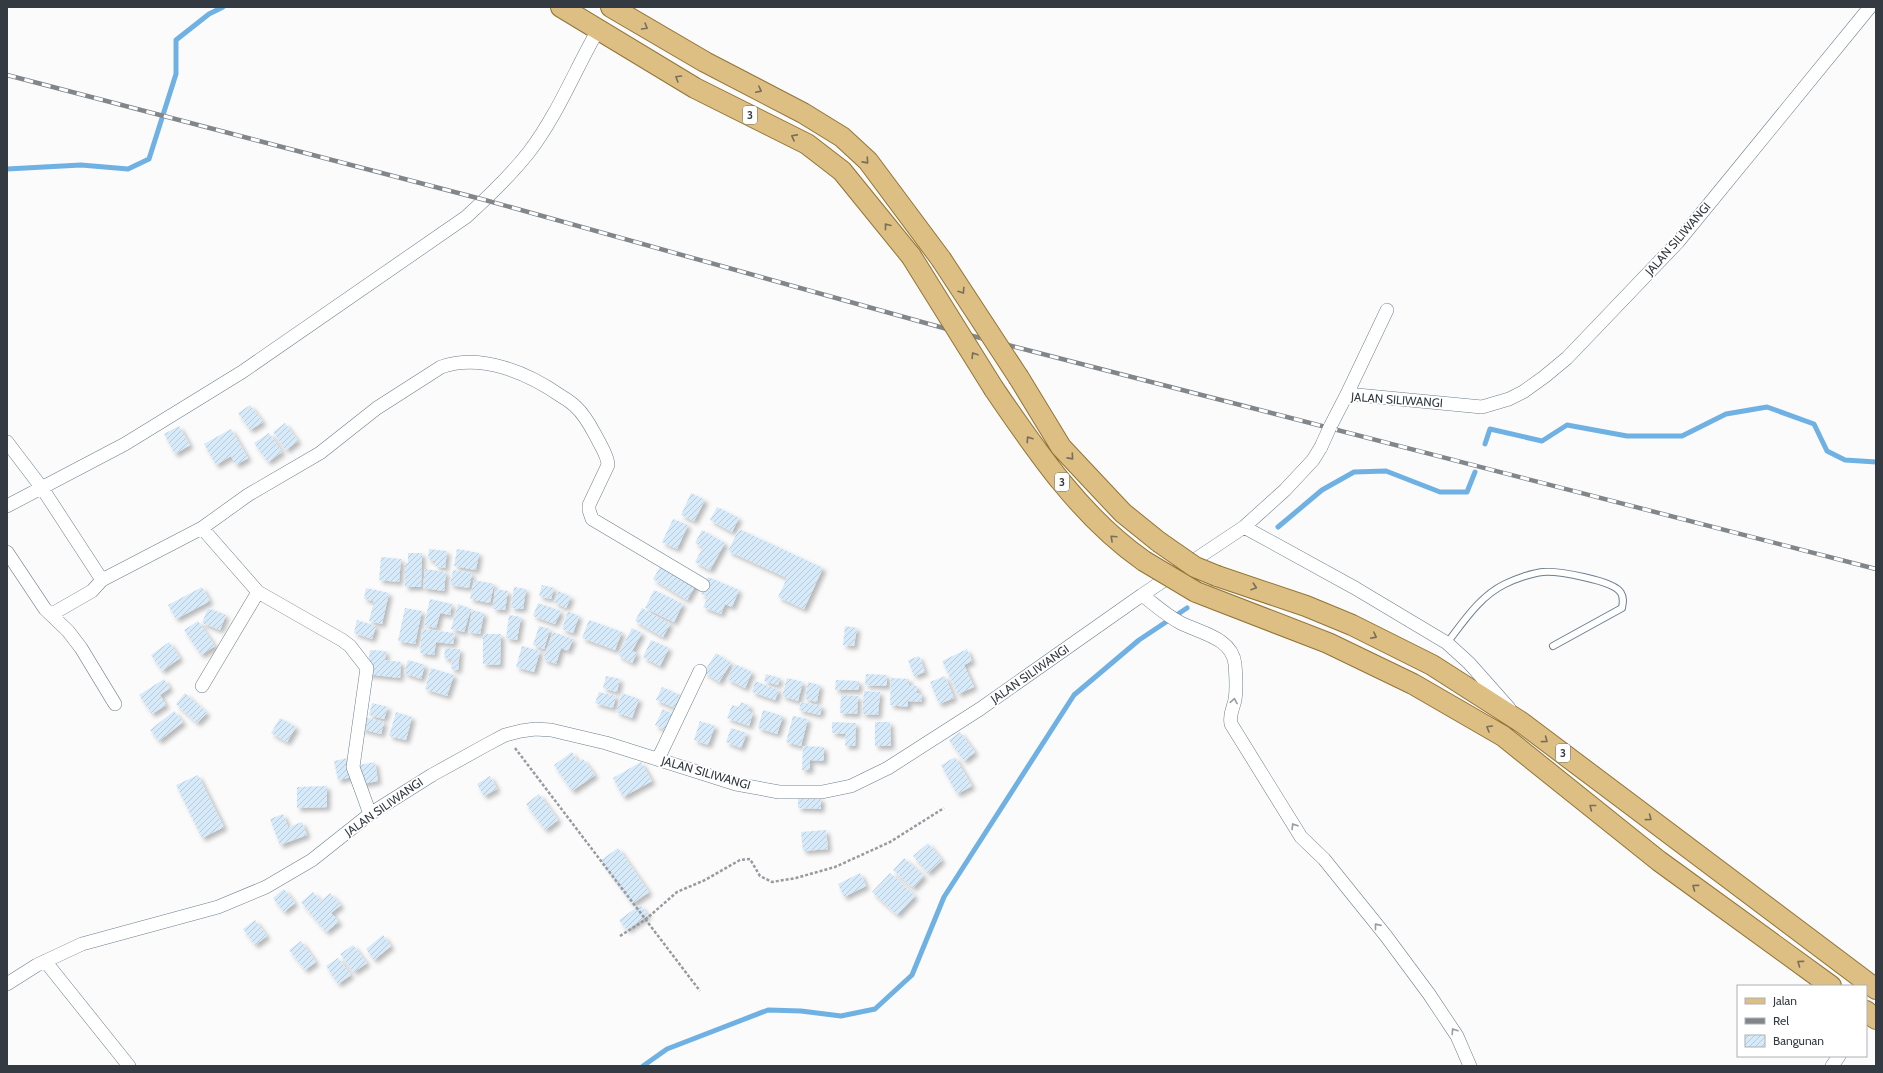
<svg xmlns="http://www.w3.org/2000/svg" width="1883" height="1073" viewBox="0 0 1883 1073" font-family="Cabin,sans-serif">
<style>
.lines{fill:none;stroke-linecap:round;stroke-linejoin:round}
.stream{stroke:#70b1e4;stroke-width:5}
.building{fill:url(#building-hatch);filter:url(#shadow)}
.service-casing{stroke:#6d7f8d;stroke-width:8}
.minor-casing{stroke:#6d7f8d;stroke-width:14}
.primary-casing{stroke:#937437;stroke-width:22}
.path{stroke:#979a9e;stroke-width:2.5;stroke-dasharray:3 2;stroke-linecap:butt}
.service{stroke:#fff;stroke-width:6}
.minor{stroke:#fff;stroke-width:13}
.primary{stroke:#ddbf83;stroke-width:20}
.rail-casing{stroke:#81868a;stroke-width:4.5}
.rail{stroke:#fff;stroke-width:3;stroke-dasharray:9;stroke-linecap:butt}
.minor-bridge-casing{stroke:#6d7f8d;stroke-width:14;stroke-linecap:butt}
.primary-bridge-casing{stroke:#937437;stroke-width:22;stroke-linecap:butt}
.minor-bridge{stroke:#fff;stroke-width:13}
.primary-bridge{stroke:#ddbf83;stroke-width:20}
.oneway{stroke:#776f5b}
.oneway2{stroke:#999ca0}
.labels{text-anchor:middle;stroke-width:3.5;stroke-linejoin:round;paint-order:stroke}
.shield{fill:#fff;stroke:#70757a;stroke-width:1}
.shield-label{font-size:11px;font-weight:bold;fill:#333a41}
.street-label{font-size:12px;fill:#333a41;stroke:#fff}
</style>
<defs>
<pattern id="building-hatch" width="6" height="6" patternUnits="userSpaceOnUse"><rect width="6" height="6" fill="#d6eafa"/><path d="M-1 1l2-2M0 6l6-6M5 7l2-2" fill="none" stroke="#b8c9d8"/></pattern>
<filter id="shadow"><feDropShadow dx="3.5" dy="3.5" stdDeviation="2" flood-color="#0004"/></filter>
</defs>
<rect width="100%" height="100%" fill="#fbfbfb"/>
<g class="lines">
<!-- stream -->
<path class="stream" d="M7 169 81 165 128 169 149 159 176 74V40L209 14 223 7
M1485 444 1490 429 1542 441 1567 425 1627 436H1682L1726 414 1767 407 1814 424 1827 451 1845 460 1876 462
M1278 527 1322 490 1354 472 1386 471 1440 492H1467L1475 472
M643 1066 667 1049 768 1010 801 1011 841 1016 875 1009 912 975 944 897 1074 695 1139 640 1187 608"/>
</g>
<!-- building -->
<path class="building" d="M250 405 263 422 250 430 238 413Z
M285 423 298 441 286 450 273 432Z
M179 426 190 445 175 454 164 434Z
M231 429 248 458 236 465 231 456 216 465 204 444Z
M269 433 282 452 268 462 254 443Z
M691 493 705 500 694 521 681 515Z
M717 507 739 518 732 532 710 520Z
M673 519 688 525 677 549 662 542Z
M739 529 823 568 804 609 778 597 787 578 728 551Z
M702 530 725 543 710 570 695 562 703 547 695 543Z
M429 549 447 551 445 568 435 566 436 561 428 559Z
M457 549 479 553 476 570 454 566Z
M408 553H422L421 587H405V563H408Z
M381 557 401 559 399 582 379 580Z
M663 562 697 583 687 600 653 579Z
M425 569 446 572 444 591 423 588Z
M453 570 472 573 469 588 450 585Z
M708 577 739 590 732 607 725 604 721 614 703 607 708 597 701 594Z
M474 580 494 584 490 603 470 599Z
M542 585 554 588 551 599 539 596Z
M202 587 210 601 176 619 168 605Z
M514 587 526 589 523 609 511 608Z
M366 588 389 593 382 624 369 621 374 601 364 599Z
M495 589 508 591 505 610 493 609Z
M654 590 683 604 674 622 645 608Z
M559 591 571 597 566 608 554 602Z
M430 599 452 604 450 615 440 613 436 628 424 625Z
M538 603 561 611 555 624 533 616Z
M458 604 471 609 464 632 451 629Z
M208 608 226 615 220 630 202 623Z
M405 608 422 611 415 644 398 641Z
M642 608 670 624 663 637 635 621Z
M472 610 484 613 480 634 468 632Z
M568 611 579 616 573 633 562 629Z
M509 615 521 617 517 640 506 638Z
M357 620 376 626 372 639 354 633Z
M589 620 622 632 615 650 582 638Z
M198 621 215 646 201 655 184 630Z
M539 626 550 629 544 649 533 645Z
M845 626 857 628 854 646 843 645Z
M632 628 642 633 632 651 637 653 632 663 618 655Z
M422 629 455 633 453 644 436 642 434 655 420 653Z
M553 632 573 639 568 651 561 648 556 664 543 659Z
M483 634H501L500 665 483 664Z
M651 640 669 648 660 666 643 657Z
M169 642 180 658 162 671 151 655Z
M522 646 540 651 534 672 516 667Z
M445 648 460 649 458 670 451 669 452 659 444 658Z
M967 649 972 661 964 665 974 687 958 694 942 661Z
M370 650 386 651 385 660 401 662 400 678 367 674Z
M716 653 731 663 719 682 704 672Z
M919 656 925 672 914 676 908 660Z
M408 660 425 665 421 679 404 673Z
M735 664 752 672 745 688 727 679Z
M431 668 454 675 447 696 425 689Z
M766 674 780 678 778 685 764 681Z
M866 674 887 675V686L865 685Z
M606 676 620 679 617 692 603 688Z
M945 676 954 698 939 704 930 682Z
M787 678 803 682 798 701 782 696Z
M891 678 909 679V685L917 686V693H922L921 702 908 701V707L890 705Z
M164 679 170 688 160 695 166 705 152 714 139 695Z
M836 680 859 681V690H835Z
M755 681 779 690 775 700 752 692Z
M808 682 820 685 817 702 805 699Z
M662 687 680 695 675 708 656 700Z
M864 691 880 692 878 715 862 714Z
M599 692 616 696 613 708 595 703Z
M185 693 207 713 197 723 176 704Z
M622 693 639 699 632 718 616 712Z
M841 695 858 696 857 714 840 713Z
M741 702 750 706 748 711 753 713 749 726 727 718 732 705 739 707Z
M801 702 822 706 820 715 799 710Z
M372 703 388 707 384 719 369 715Z
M663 709 673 714 665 730 655 725Z
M763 710 783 716 777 734 758 728Z
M174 711 183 722 159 741 150 730Z
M396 712 412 717 406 740 389 736Z
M793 716 808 719 801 746 786 742Z
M364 717 384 722 381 734 361 729Z
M280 718 296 727 287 742 271 733Z
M700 721 715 726 708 745 694 740Z
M832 722 856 723 855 746H845L846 734 832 733Z
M875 722H890L891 746H875Z
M731 728 747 733 741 748 726 742Z
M960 732 975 752 964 761 949 740Z
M803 746 824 747V761L810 760V770H802Z
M572 752 578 762 583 759 595 775 572 791 554 765Z
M955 757 972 786 957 794 941 765Z
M348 758 352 777 338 780 334 761Z
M375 762 378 781 362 784 359 765Z
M641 762 652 781 623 797 613 778Z
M198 775 224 827 202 838 176 785Z
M490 776 497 789 484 796 477 784Z
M327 786V807L297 808V787Z
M539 794 558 820 545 830 526 804Z
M798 798H821V809L798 808Z
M283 814 288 827 302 822 307 835 280 845 270 819Z
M826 830 828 849 803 851 801 832Z
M928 843 942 860 928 873 913 856Z
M618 848 649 892 632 904 601 860Z
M904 858 924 876 913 888 893 870Z
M860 873 866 886 844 897 838 884Z
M890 873 915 896 897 915 872 892Z
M284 889 295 903 284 912 273 898Z
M313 892 321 901 330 893 341 905 331 913 339 922 326 932 301 902Z
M640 905 648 915 627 930 619 920Z
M255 920 267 936 255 945 243 929Z
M383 935 391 946 374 960 366 949Z
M301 941 316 962 305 970 289 950Z
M353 945 367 963 354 972 340 954Z
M338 958 351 975 338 984 326 966Z"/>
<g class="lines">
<defs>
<path id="service" d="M1447 643C1464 621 1480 596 1505 584 1515 579 1532 573 1543 572 1557 571 1614 580 1621 593 1624 598 1623 602 1622 608L1553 646"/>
<path id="minor" d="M1347 394 1387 310
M1330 427 1347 394 1482 407 1509 399 1523 392 1544 377 1567 358 1678 242 1870 7
M7 442 42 488 102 580 202 528 248 495 320 453 377 408 441 367C482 353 528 373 561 396 566 399 572 403 576 407 586 416 592 429 598 440 602 448 608 457 608 465L589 505V510L592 519 703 585
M7 506 125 444 242 372 466 217C488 197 511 175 529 152 558 114 575 70 598 30
M1244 527 1355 588 1447 643 1469 663 1509 708
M202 528 258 592 342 640 350 646 367 668 353 767 370 814
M7 552 45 609 68 631 81 648 115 704
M1142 595C1154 604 1166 615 1179 622 1199 633 1232 637 1235 664 1236 676 1237 688 1235 700 1233 709 1229 714 1231 724L1301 837 1324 859 1386 936 1429 994 1457 1036 1470 1066
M52 614 92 591 102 580
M202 686 258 592
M658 759 700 671
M45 961 129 1066
M7 984 37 965 82 944 218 907 266 887 312 860 370 814 432 775 488 744 505 735 521 731 535 729 551 730 606 743 736 784 779 792H822L851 786 888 768 980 709 1142 595 1244 527 1285 490 1313 460 1321 447
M1832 1066 1839 1056"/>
<path id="primary" d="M561 7 695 88 807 144 842 171 911 256
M611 7 705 62 803 113 842 137 868 161 941 259
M1019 378 1061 447 1123 513 1159 542
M994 389C1037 452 1081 517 1144 561
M1217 576 1306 606 1352 625 1432 665 1521 722 1876 989
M1196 592 1328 643 1413 684 1503 736 1659 861 1831 986
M1866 1011 1876 1019"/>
</defs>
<!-- service casing -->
<use href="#service" class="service-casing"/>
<!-- minor casing -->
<use href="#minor" class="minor-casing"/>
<!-- primary casing -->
<use href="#primary" class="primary-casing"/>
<!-- path -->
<path class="path" d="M515 748 700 991
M620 936 645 920 677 892 705 880 740 860 750 859 760 876 772 882 796 878 835 867 890 842 944 808"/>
<!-- service -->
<use href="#service" class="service"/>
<!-- minor -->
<use href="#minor" class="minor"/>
<!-- primary -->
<use href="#primary" class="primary"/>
<defs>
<path id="rail" d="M7 75 485 200 965 334 1876 569"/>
</defs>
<!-- rail casing -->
<use href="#rail" class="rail-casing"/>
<!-- rail -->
<use href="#rail" class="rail"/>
<defs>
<path id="minor-bridge" d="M1321 447 1330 427"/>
<path id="primary-bridge" d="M911 256 994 389
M941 259 1019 378
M1159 542 1195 567 1217 576
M1144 561 1196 592"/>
</defs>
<!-- minor-bridge casing -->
<use href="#minor-bridge" class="minor-bridge-casing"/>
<!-- primary-bridge casing -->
<use href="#primary-bridge" class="primary-bridge-casing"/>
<!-- minor-bridge -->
<use href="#minor-bridge" class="minor-bridge"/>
<!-- primary-bridge -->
<use href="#primary-bridge" class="primary-bridge"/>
</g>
<!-- one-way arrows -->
<defs><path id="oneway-chevron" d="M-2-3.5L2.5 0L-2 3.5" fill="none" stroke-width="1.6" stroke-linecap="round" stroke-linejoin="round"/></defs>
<g class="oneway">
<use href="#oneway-chevron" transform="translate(645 27) rotate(30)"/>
<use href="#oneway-chevron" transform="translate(678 78) rotate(-149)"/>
<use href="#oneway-chevron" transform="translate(759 90) rotate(27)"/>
<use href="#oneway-chevron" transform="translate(794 137) rotate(-152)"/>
<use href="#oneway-chevron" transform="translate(866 161) rotate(48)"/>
<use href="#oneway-chevron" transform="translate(887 226) rotate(-128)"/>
<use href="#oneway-chevron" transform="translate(962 291) rotate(57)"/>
<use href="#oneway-chevron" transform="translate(974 355) rotate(-122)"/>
<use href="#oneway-chevron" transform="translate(1029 439) rotate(-124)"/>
<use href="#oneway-chevron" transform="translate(1071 457) rotate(48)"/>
<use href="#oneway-chevron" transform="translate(1113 538) rotate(-137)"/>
<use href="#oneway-chevron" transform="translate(1254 587) rotate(18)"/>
<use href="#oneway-chevron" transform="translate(1374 636) rotate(27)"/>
<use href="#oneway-chevron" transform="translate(1489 728) rotate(-150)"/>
<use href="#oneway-chevron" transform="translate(1545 740) rotate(37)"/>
<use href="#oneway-chevron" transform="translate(1592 807) rotate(-142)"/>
<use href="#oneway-chevron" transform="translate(1649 818) rotate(37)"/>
<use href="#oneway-chevron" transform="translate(1695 887) rotate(-144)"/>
<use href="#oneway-chevron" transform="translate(1800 963) rotate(-144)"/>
</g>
<g class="oneway2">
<use href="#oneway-chevron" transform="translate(1234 701) rotate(-80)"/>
<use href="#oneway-chevron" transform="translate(1294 826) rotate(-122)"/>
<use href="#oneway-chevron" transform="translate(1377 926) rotate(-129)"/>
<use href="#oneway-chevron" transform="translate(1454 1031) rotate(-123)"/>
</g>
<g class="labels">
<!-- shield labels -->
<g class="shield">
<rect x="743" y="106" width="14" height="18" rx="3"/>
<rect x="1055" y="473" width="14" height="18" rx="3"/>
<rect x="1556" y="744" width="14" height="18" rx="3"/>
</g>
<g class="shield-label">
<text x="750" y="119">3</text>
<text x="1062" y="486">3</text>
<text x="1563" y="757">3</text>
</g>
<!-- street labels -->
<g class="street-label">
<text transform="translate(1678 239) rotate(-49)" y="4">JALAN SILIWANGI</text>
<text transform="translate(1397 400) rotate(4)" y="4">JALAN SILIWANGI</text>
<text transform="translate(1030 674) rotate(-35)" y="4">JALAN SILIWANGI</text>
<text transform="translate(706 773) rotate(16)" y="4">JALAN SILIWANGI</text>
<text transform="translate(384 807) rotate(-35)" y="4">JALAN SILIWANGI</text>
</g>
</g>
<!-- border -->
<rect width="1883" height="1073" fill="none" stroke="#333a41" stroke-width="16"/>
<!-- legend -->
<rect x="1737" y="985" width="130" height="72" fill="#ffffff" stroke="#adb0b3"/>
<rect x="1745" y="998" width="20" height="6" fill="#ddbf83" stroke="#adb0b3"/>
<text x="1773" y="1005" font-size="12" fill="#333a41">Jalan</text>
<rect x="1745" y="1018" width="20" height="6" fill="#81868a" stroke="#adb0b3"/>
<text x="1773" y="1025" font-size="12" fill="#333a41">Rel</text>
<rect x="1745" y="1035" width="20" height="12" fill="url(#building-hatch)" stroke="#adb0b3"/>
<text x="1773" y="1045" font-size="12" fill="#333a41">Bangunan</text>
</svg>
